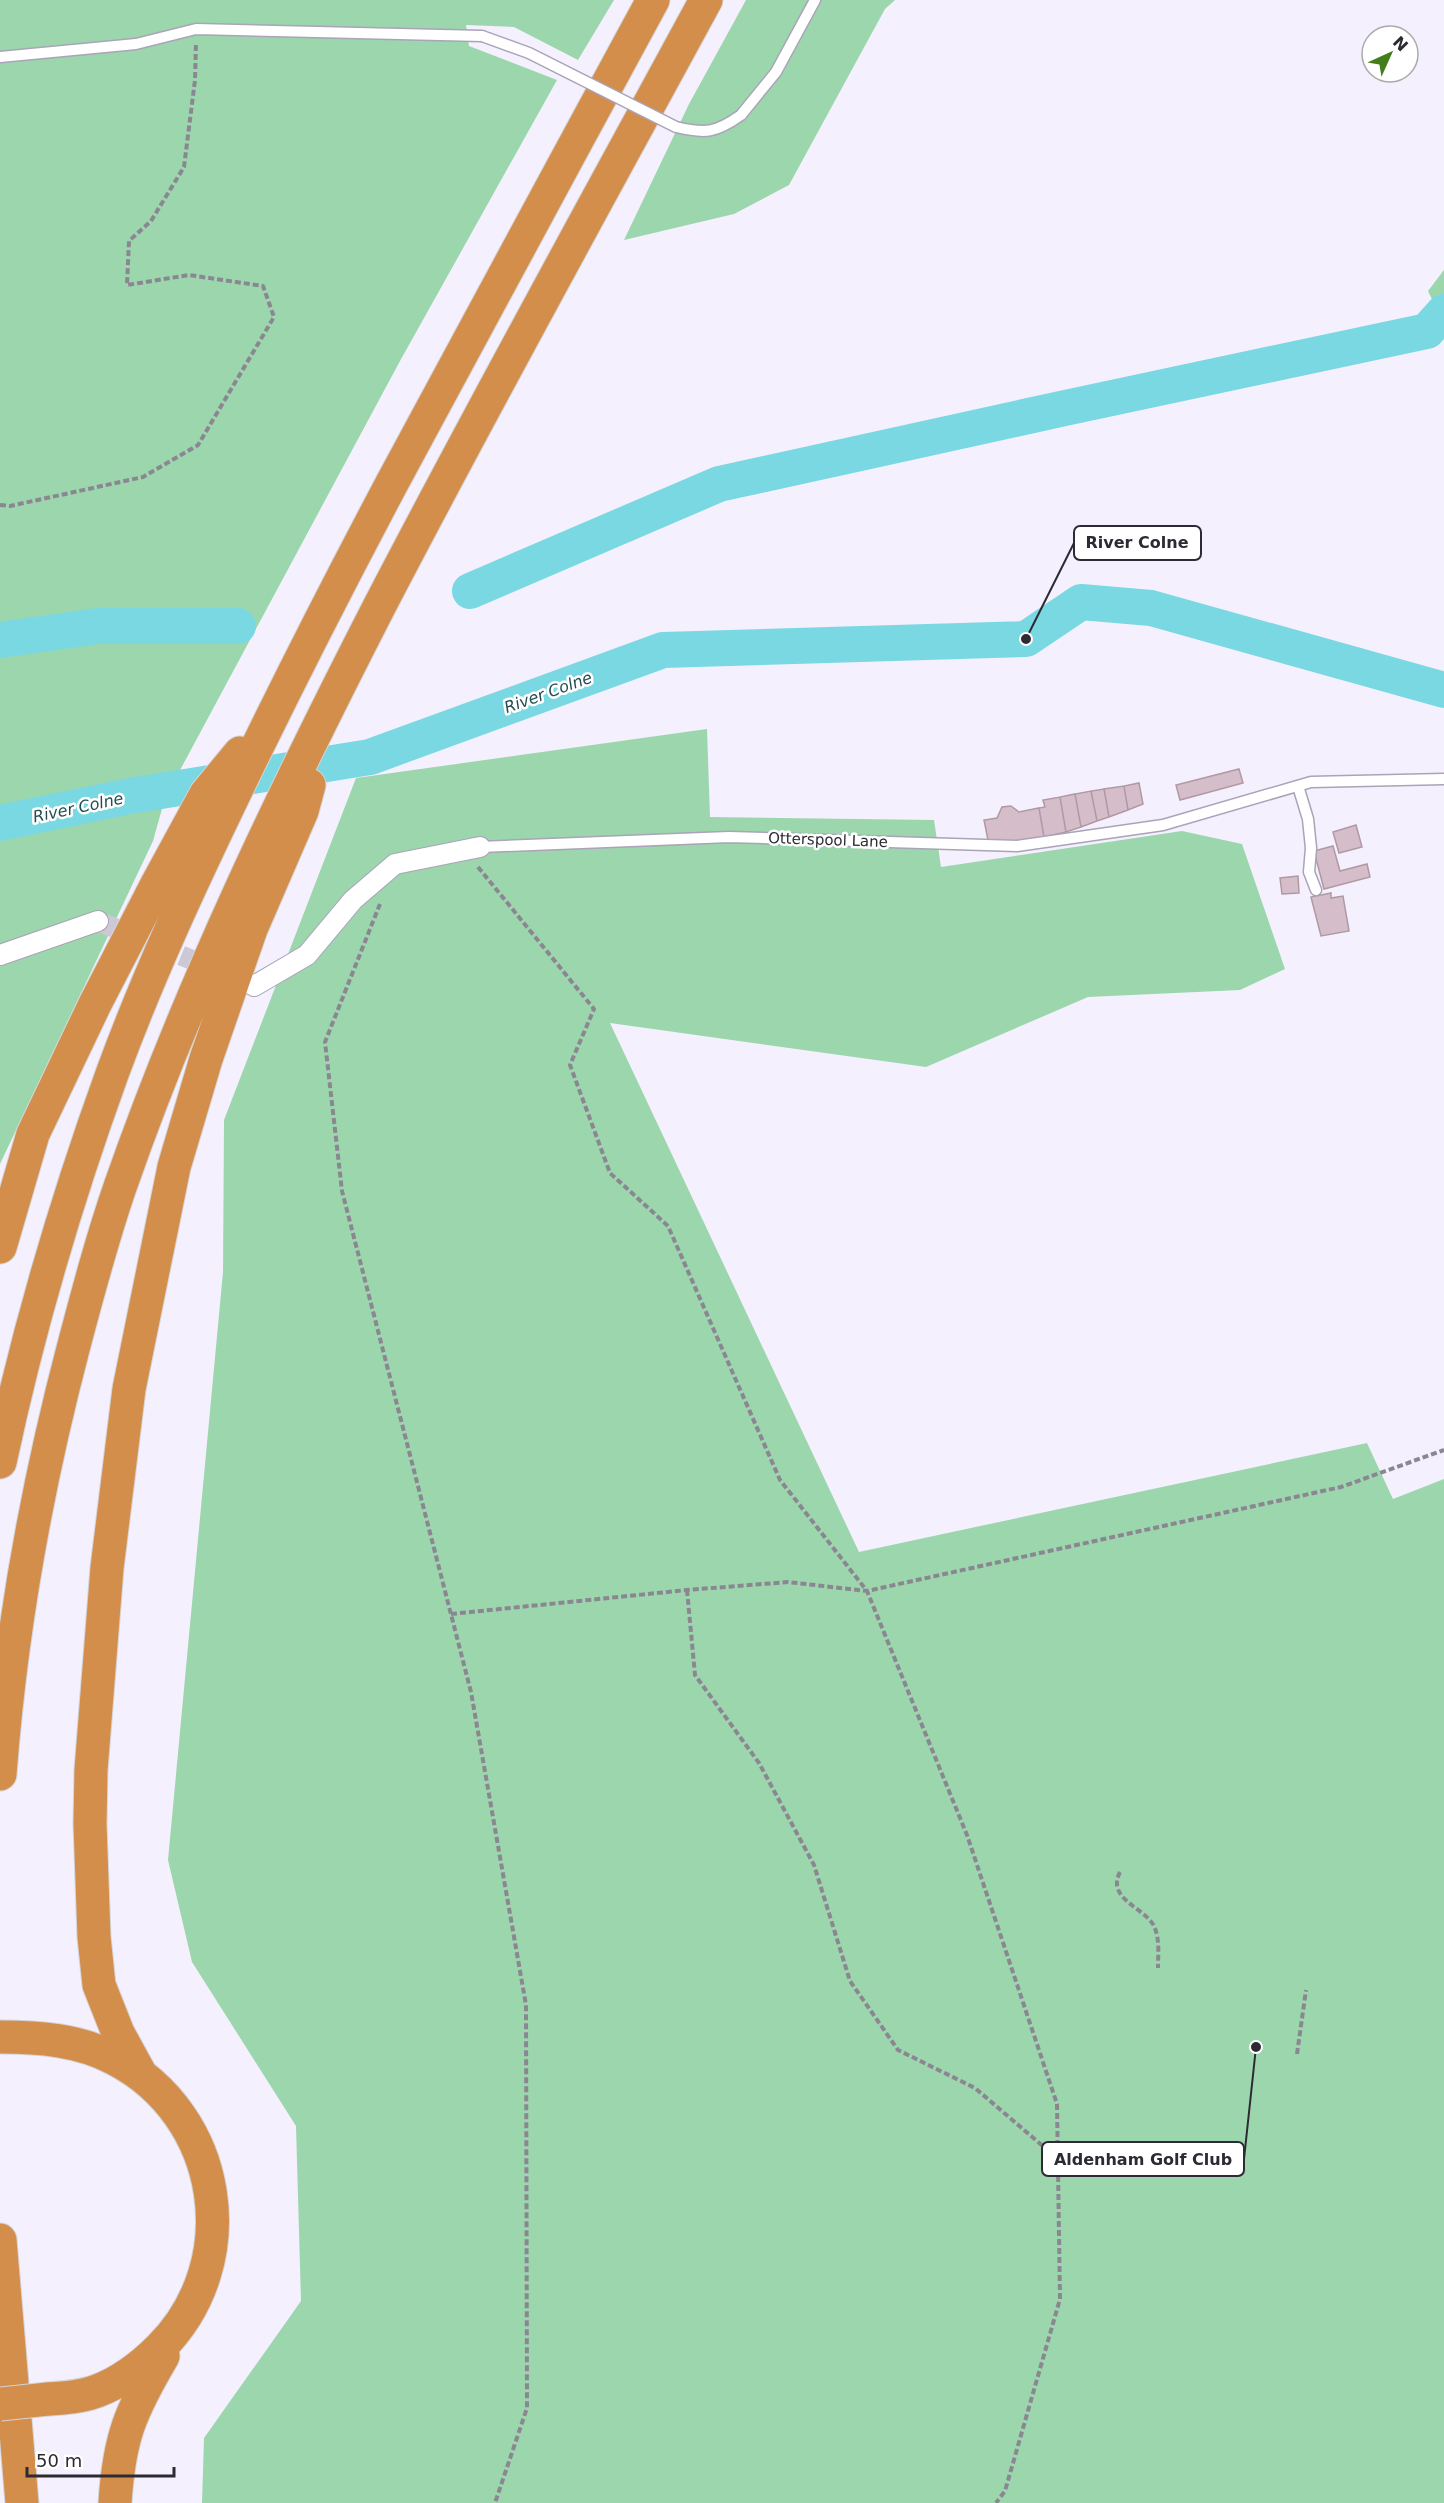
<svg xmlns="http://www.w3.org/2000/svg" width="1444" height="2503" viewBox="0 0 1444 2503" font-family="'DejaVu Sans',sans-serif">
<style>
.green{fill:#9cd6ad}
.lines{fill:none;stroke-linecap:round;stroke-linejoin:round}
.river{stroke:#7ad8e3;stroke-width:36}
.building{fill:#d5bdc9;stroke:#b099a5;stroke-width:1.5}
.street-tunnel{stroke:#cdc8d5;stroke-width:20;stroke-dasharray:20 10;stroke-linecap:butt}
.lane-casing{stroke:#aaa3b9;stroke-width:13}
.street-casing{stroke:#aaa3b9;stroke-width:22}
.highway-casing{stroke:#d5d4d6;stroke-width:35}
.path{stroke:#8b8792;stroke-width:4;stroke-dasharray:6 3;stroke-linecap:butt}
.lane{stroke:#fff;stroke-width:10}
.street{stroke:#fff;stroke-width:20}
.highway{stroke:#d28e4a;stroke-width:33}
.lane-bridge-casing{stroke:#aaa3b9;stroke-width:13;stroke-linecap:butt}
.highway-bridge-casing{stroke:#d5d4d6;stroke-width:35;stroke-linecap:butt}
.lane-bridge{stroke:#fff;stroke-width:10}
.highway-bridge{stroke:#d28e4a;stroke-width:33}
.labels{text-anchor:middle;stroke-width:5;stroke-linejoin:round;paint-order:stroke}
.street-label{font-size:15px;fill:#2d2a33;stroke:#fff}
.water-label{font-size:16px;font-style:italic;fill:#224d52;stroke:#fff}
.leader{fill:none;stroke:#2d2a33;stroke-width:2}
.callout-dot{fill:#2d2a33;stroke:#fff;stroke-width:2}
.callout{fill:#fff;stroke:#2d2a33;stroke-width:2}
.callout-label{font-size:16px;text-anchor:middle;font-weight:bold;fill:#2d2a33}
</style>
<rect width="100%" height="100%" fill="#f5f0fe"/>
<!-- green -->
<path class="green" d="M0 0H614L578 60 514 27 466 25 469 46 557 80 400 361 165 798 153 841 0 1164Z
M746 0H895L885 9 789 185 734 214 624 240 689 104Z
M1444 270V324L1428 291Z
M707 729 710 817 934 820 941 867 1182 831 1242 844 1285 969 1240 990 1088 997 926 1067 610 1023 859 1552 1367 1443 1393 1499 1444 1479V2503H202L204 2438 301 2301 296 2126 192 1962 168 1860 223 1272 224 1120 356 778Z"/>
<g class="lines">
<!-- river -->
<path class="river" d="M470 591 719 484 1065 408 1427 331 1444 312
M0 640 98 626H238
M0 823 130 796 370 757 663 650 1026 639 1081 602 1151 608 1444 690"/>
</g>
<!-- building -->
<path class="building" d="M1239 769 1243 783 1180 800 1176 785Z
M1139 783 1143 804 1128 810 1124 786Z
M1124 786 1128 810 1109 817 1104 789Z
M1104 789 1109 817 1097 821 1091 791Z
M1091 791 1097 821 1081 827 1075 794Z
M1075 794 1081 827 1066 832 1060 797Z
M1060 797 1066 832 1044 837 1039 808 1045 807 1043 800Z
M1011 806 1019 812 1039 808 1044 837 989 845 984 820 997 818 1002 807Z
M1356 825 1362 847 1339 853 1333 832Z
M1333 846 1340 871 1367 864 1370 877 1324 889 1314 851Z
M1298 876 1299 893 1282 894 1280 878Z
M1331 893V898L1343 896 1349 931 1321 936 1311 897Z"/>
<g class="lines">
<!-- street-tunnel -->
<path class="street-tunnel" d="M98 921 214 969"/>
<defs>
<path id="lane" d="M0 57 136 44 196 29 482 36
M741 115 776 72 815 0
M1298 786 1308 819 1311 848 1309 872 1316 890
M480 847 729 837 1017 846 1163 825 1311 782 1444 779"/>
<path id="street" d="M0 955 98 921
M254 986 307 955 353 900 395 864 480 847"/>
<path id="highway" d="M0 1247 33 1134 95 1004 157 884 206 794 240 753
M0 1462C28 1330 66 1201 112 1074 149 973 195 875 242 778 290 679 340 581 392 483 478 322 566 161 653 0
M0 1774C11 1629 37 1485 74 1345 88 1292 102 1239 120 1187 190 986 283 794 380 605 486 401 597 201 706 0
M0 2037C39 2037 80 2040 115 2059 223 2115 246 2262 160 2348 142 2366 121 2382 97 2391 81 2397 64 2398 48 2399
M141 2075 118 2033 99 1985 94 1937 90 1824 91 1770 107 1568 129 1389 174 1167 206 1059 251 929 302 811 309 785
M0 2240 22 2503
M115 2503C119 2438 130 2412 163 2356"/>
</defs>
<!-- lane casing -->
<use href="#lane" class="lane-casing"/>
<!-- street casing -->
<use href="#street" class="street-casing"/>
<!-- highway casing -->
<use href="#highway" class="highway-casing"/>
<!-- path -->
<path class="path" d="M0 505 10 506 143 477 198 445 274 317 263 286 189 275 127 285 129 241 151 221 184 167 195 80 196 42
M478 867 594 1009 570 1065 610 1173 668 1226 780 1480 867 1591 967 1835 1057 2104 1060 2299 1005 2491 996 2503
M380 904 325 1042 342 1191 471 1692 526 2005 527 2408 495 2503
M687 1590 695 1675 759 1763 814 1865 850 1981 898 2050 975 2088 1058 2159
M451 1614 687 1590 788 1582 867 1591 1341 1487 1444 1450
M1120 1872C1106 1899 1144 1907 1154 1926 1160 1939 1158 1954 1158 1968
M1297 2054 1306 1990"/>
<!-- lane -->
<use href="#lane" class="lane"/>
<!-- street -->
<use href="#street" class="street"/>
<!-- highway -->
<use href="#highway" class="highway"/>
<defs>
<path id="lane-bridge" d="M482 36 529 53 676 127C705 134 716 133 741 115"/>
<path id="highway-bridge" d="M0 2404 48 2399"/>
</defs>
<!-- lane-bridge casing -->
<use href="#lane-bridge" class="lane-bridge-casing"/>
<!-- highway-bridge casing -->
<use href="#highway-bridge" class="highway-bridge-casing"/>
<!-- lane-bridge -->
<use href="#lane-bridge" class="lane-bridge"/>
<!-- highway-bridge -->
<use href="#highway-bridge" class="highway-bridge"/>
</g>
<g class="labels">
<!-- street labels -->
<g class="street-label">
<text transform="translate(828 840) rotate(2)" y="5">Otterspool Lane</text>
</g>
<!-- water labels -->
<g class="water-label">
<text transform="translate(548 692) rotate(-20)" y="6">River Colne</text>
<text transform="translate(78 807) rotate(-12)" y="6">River Colne</text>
</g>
</g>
<!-- callouts -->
<path class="leader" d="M1026 639L1074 543M1256 2047L1244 2159"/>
<g class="callout-dot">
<circle cx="1026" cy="639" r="6"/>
<circle cx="1256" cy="2047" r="6"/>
</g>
<g class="callout">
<rect x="1074" y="526" width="127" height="34" rx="6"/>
<rect x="1042" y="2142" width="202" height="34" rx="6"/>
</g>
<g class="callout-label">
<text x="1137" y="548">River Colne</text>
<text x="1143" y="2165">Aldenham Golf Club</text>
</g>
<!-- north arrow -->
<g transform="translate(1390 54) rotate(45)"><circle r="28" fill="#ffffff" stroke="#abaaad" stroke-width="1.5"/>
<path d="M0-4.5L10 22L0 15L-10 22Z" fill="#427e1a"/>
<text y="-9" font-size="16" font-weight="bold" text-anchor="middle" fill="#2d2a33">N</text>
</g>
<!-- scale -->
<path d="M27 2467v9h147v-9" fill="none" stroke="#2d2a33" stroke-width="3"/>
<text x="36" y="2467" font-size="18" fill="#2d2a33" stroke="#ffffff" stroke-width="4.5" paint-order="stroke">50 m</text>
</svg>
